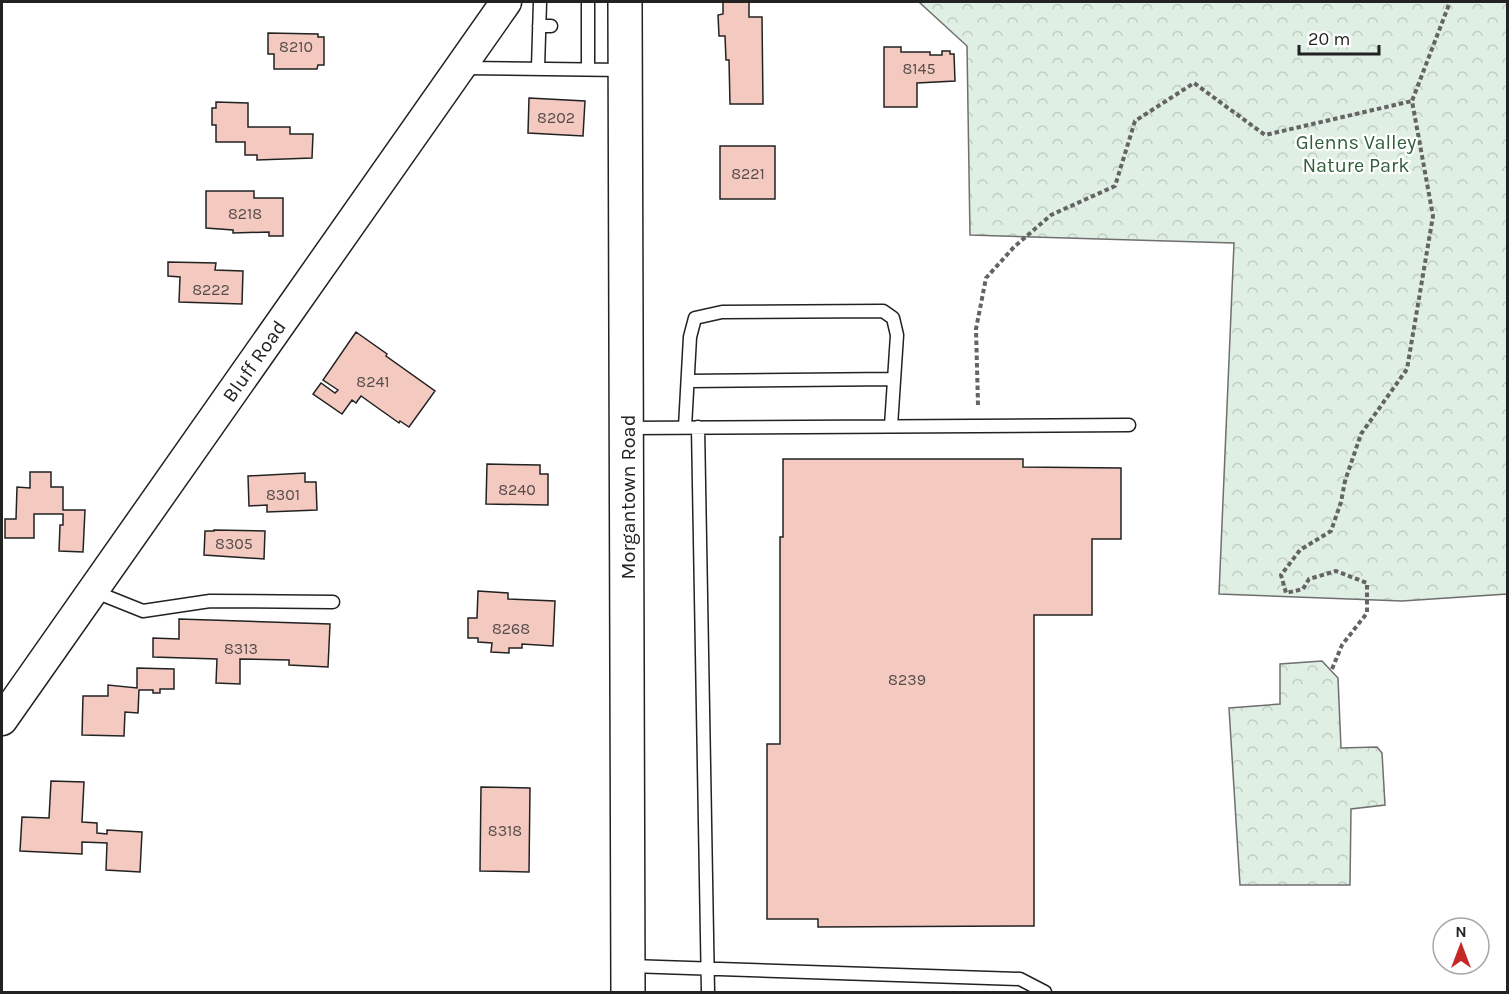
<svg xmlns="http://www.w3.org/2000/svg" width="1509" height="994" viewBox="0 0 1509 994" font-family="Karla,sans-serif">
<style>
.park{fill:url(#park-crowns);stroke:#6f6f6f;stroke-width:1.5}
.building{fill:#f3c9c0;stroke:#222;stroke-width:1.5}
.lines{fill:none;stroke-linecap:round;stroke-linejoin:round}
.service-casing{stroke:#222;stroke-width:15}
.tertiary-casing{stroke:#222;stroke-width:33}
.secondary-casing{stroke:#222;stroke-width:36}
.path{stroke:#646464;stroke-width:4;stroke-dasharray:4.5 3;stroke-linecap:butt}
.service{stroke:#fff;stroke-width:12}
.tertiary{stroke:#fff;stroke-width:30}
.secondary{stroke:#fff;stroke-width:33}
.labels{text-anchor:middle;stroke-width:4.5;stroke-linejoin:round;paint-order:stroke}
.number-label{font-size:16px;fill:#564c4a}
.park-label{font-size:20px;fill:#2f5e38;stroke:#fff}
.street-label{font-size:20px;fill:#222;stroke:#fff}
</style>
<defs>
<pattern id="park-crowns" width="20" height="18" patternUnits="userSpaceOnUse" patternTransform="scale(1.5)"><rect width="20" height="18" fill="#e0efe3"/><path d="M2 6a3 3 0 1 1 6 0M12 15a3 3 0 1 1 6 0" fill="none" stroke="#c0cdc2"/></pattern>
</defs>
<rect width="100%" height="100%" fill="#fff"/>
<!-- park -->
<path class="park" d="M919 2H1507V594L1402 601 1219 594 1234 243 970 235 967 46Z
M1322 661 1338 678 1341 748 1377 747 1382 753 1385 805 1351 809 1350 885H1240L1229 708 1280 704V664Z"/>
<!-- building -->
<path class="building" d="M723 2H749V17H762L763 104H730L729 60H726L725 36H719L718 15 723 14Z
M268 33 318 34V37H324V65H318L317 69H274V54H268Z
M884 47H901V52H930V55H942V51H950V54H954L955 81 917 83V107H884Z
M529 98 585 101 583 136 528 133Z
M216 102 248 103V127H290V134H313L312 158 257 160V155H245V142H216V125H212V108H216Z
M720 146H775V199H720Z
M206 191H254V198H283V236H269V232L233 233V230L206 228Z
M168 262 216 263 215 270 243 271 242 304 179 302 180 277 168 276Z
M356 332 387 354 386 356 435 391 409 427 400 421 399 423 361 396 356 403 352 400 342 414 313 394 321 383 335 393 338 390 323 380Z
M783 459H1023V467L1121 468V539H1092V615H1034V926L818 927V919H767V744H780V537H783Z
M487 464 540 465V474H548V505L486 504Z
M30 472H51V487H63V510H85L83 552 59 551 60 525H63V514H34V538H5V519H16L17 487 30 488Z
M305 473V482H316L317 510 267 512V505L249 506 248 476Z
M214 530 265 531 264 559 204 555 205 531H214Z
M478 591 508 593V599L555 601 553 646 522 644V648H509V653L491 652 492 643 478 642V638H468V618H477Z
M179 619 330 624 328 667 289 665V660L240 659V684L216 683 217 659 153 657V638L179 639Z
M137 668 174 669V689H160V693H153V690H139L138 713 125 712 124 736 82 735 83 696H108V685L137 688Z
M51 781 84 782 82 822 97 823V833L107 834V830L142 832 140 872 106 870 107 843 82 842V854L20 851 22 817 49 818Z
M481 787 530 788 529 872 480 871Z"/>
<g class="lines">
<defs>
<path id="service" d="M539 26H551
M464 68 623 70
M538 68 540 2
M588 69V2
M688 381 894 379
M685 427 690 337 695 318 722 312 883 311 893 318 897 335 891 426
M698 427 708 992
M628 428 1129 425
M93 591 143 611 210 601 333 602
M630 966 1020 979 1045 992"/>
<path id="tertiary" d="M2 720 506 2"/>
<path id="secondary" d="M625 2 628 992"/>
</defs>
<!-- service casing -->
<use href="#service" class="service-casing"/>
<!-- tertiary casing -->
<use href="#tertiary" class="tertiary-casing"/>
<!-- secondary casing -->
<use href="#secondary" class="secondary-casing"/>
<!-- path -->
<path class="path" d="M978 405 976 329 986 278 1014 247 1051 215 1115 186 1135 121 1194 83 1265 135 1412 101
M1332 669 1342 645 1367 613V583L1336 571 1309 579 1303 589 1286 593 1281 575 1300 550 1331 531 1341 502 1345 481 1361 434 1407 369 1433 216 1412 101 1450 2"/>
<!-- service -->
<use href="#service" class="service"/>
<!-- tertiary -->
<use href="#tertiary" class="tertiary"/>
<!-- secondary -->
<use href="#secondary" class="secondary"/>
</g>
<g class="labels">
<!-- number labels -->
<g class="number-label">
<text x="296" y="52">8210</text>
<text x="919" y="74">8145</text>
<text x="556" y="123">8202</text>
<text x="748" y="179">8221</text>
<text x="245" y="219">8218</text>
<text x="211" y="295">8222</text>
<text x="373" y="387">8241</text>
<text x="517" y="495">8240</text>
<text x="283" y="500">8301</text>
<text x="234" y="549">8305</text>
<text x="511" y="634">8268</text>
<text x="241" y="654">8313</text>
<text x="907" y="685">8239</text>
<text x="505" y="836">8318</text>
</g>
<!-- park labels -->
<g class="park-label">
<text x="1356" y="149">Glenns Valley<tspan x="1356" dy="23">Nature Park</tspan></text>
</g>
<!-- street labels -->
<g class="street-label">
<text transform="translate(254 361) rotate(-55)" y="7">Bluff Road</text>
<text transform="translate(628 497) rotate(-90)" y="7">Morgantown Road</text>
</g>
</g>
<!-- border -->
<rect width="1509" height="994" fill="none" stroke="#222222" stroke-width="6"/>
<!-- north arrow -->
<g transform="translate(1461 946)"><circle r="28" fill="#ffffff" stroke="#a7a7a7" stroke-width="1.5"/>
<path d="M0-4.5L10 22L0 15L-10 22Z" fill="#c62828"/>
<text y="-9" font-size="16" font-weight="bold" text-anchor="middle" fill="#222222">N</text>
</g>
<!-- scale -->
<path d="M1299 45v9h80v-9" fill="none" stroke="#222222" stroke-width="3"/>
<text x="1308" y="45" font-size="18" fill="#222222" stroke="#ffffff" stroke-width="4.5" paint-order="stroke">20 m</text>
</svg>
